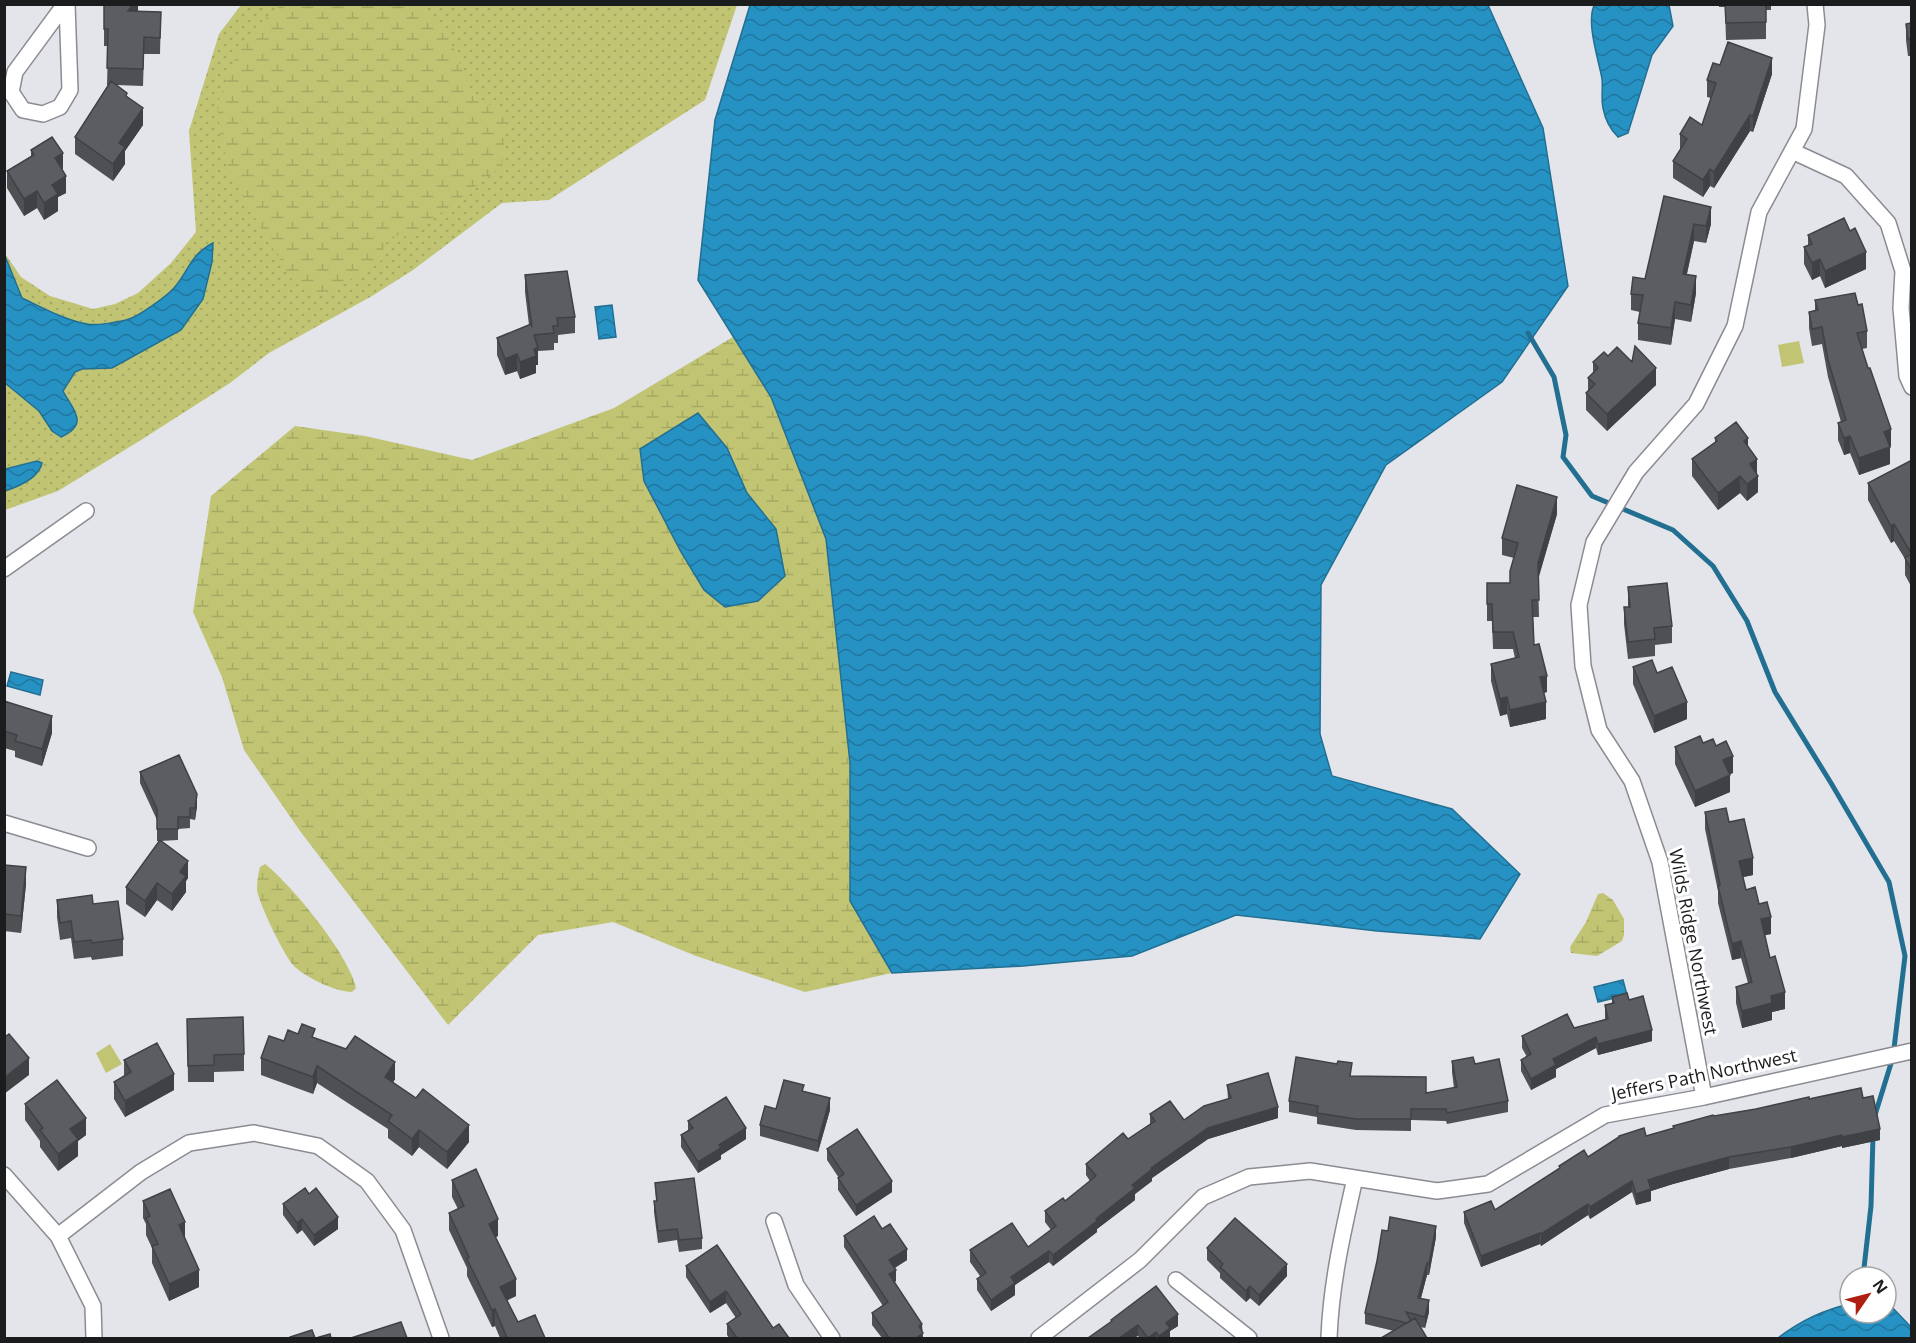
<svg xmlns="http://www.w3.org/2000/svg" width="1916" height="1343" viewBox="0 0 1916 1343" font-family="'Open Sans',sans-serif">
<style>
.grass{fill:url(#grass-dots)}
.wetland{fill:url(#wetland-marsh)}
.garden{fill:#c1c573}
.water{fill:url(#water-waves);stroke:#236f92;stroke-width:1.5}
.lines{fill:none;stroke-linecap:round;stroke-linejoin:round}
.stream{stroke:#236f92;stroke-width:5}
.street-casing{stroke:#8a8c92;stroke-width:18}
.street{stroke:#fff;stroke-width:15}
.wall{fill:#4e5054}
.shaded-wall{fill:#404145}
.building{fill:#5b5d62;stroke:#404145;stroke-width:1.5}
.labels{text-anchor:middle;stroke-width:6;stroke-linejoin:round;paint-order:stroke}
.street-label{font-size:18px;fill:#1b1c1e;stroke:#fff}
</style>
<defs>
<pattern id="grass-dots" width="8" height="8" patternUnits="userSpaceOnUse" patternTransform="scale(1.5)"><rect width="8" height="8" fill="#c1c573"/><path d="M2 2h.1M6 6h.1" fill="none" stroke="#a5a963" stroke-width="1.8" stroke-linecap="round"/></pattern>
<pattern id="wetland-marsh" width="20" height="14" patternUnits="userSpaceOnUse" patternTransform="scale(1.5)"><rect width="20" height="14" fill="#c1c573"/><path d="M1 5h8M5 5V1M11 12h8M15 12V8" fill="none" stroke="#a5a963"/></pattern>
<pattern id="water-waves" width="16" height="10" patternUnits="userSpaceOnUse" patternTransform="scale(1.5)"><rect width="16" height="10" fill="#2692c3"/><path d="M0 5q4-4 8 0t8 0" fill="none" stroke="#20769e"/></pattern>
</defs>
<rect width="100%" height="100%" fill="#e3e5eb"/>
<!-- grass -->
<path class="grass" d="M241 5H737L705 100 549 200 502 203 413 270 372 296 269 353 230 383 141 440 58 491 5 510 4 252 21 277 50 296 93 309 115 304 138 293 171 263 196 232 189 131 219 34Z"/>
<!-- wetland -->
<path class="wetland" d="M281 5H419C430 15 448 35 454 49 460 64 464 78 473 92 479 99 498 109 507 117L502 165 491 175 409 237 396 235C384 242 383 247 382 260L333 290 313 294 293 281 264 234 244 198 229 169 221 138 217 104 240 46 256 27Z
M733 337 771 397 826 539 850 763V901L892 973 805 992 696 956 613 922 538 935 448 1025 300 831 244 750 222 677 193 612 211 496 295 426 365 436 472 460 614 408Z
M265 864C291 884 350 956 356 988L352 992C336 992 304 977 293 965 284 955 259 904 257 890 257 882 258 874 260 867Z
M1603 893 1613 900 1624 919V935L1622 941 1597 956 1571 953 1570 947 1586 922 1598 894Z"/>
<!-- garden -->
<path class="garden" d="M1799 341 1804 363 1782 367 1778 345Z
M110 1044 122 1064 106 1073 96 1053Z"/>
<!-- water -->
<path class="water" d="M1595 4 1669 5 1673 26 1652 55 1628 133 1618 137C1610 129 1605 119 1603 108 1601 99 1603 89 1602 79 1599 61 1585 20 1595 4Z
M750 5H1488L1543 128 1568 286 1502 382 1386 465 1321 585 1320 734 1332 776 1452 809 1520 874 1480 939 1377 931 1236 915 1132 956 1023 966 892 973 850 901V763L826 539 771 397 698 280 715 120Z
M213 243 212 262 203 299 181 330 112 368 82 369 75 372 63 391C73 410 90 424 61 437L52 431 39 411 5 383V256L22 298C43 308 65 320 87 324 95 326 121 322 129 319 139 316 167 296 174 288 190 269 189 256 213 243Z
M612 305 616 337 599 339 595 307Z
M698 413 727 448 747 493 776 529 785 576 758 601 725 607 704 590 681 552 644 481 640 449Z
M37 461 42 463C39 478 17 487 5 491V469Z
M11 672 43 680 40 695 7 686Z
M1623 980 1627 995 1598 1002 1594 987Z
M1886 1298 1889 1304 1911 1327V1338H1778C1800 1321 1822 1310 1850 1304V1313H1886Z"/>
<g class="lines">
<!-- stream -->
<path class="stream" d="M1528 333 1554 377 1566 435 1563 457 1592 496 1673 530 1713 566 1747 621 1775 692 1831 783 1889 882 1905 956 1893 1057 1875 1115
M1863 1277 1871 1206 1873 1136"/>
<defs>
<path id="street" d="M65 4 15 72 11 92 23 110 43 114 60 107 70 90 67 4
M1792 151 1846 176 1888 223 1903 271 1901 308 1907 376 1912 387
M4 569 86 511
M4 823 88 848
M1704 1097 1660 862 1632 781 1599 730 1583 666 1579 605 1594 542 1636 472 1696 404 1735 326 1759 212 1804 129 1817 25 1815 4
M4 1175 58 1236 93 1306 94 1338
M774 1221 796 1285 832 1338
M58 1236 141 1172 189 1143 254 1133 318 1146 367 1181 403 1230 441 1338
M1176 1280 1249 1338
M1039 1338 1140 1260 1203 1197 1249 1177 1310 1171 1437 1191 1488 1184 1605 1115 1704 1097 1912 1051
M1329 1338C1331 1283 1343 1232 1355 1178"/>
</defs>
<!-- street casing -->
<use href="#street" class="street-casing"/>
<!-- street -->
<use href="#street" class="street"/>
</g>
<!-- wall -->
<path class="wall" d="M138 4V11L161 12 160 54H144L143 86 116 85 127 97 143 125 125 151V164L113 181 75 154V137L108 85H107L108 46H104V29Z
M1719 4H1771V10H1766V39L1726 40 1725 7H1719Z
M1911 23V56H1908L1906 40V24Z
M1720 65 1772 74 1753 132 1750 131 1714 188 1710 186 1703 197 1673 178V161L1680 150V134L1702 125 1711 98 1707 97V80Z
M31 150 63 170 66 193 58 197V211L44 220 37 208 24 216 7 188V171L31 156Z
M1664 196 1711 224 1706 243 1694 241 1687 274 1696 293 1691 322 1675 319 1671 345 1638 340V323L1640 312 1631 310V294L1645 279Z
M1808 235 1866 269 1825 288 1820 276 1812 280 1804 264V247L1808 246Z
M525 275 575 317V333L558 335V343H554V350L538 351V365H536V373L520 379 517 371 505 375 497 355V338L529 325 525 292Z
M1815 300 1858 305 1867 331V348L1862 349 1891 446 1890 447V464L1859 475 1850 453 1844 455 1838 440V423L1841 422 1828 377 1822 344 1812 346 1809 328V312L1815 310Z
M1608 356 1632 362 1656 385 1607 431 1586 410V393L1588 391V378L1593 373V362Z
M1715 438 1748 446 1757 475 1758 492 1747 501 1740 493 1718 510 1692 476V459L1715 442Z
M1911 463V586L1905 575V559L1894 541 1891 543 1868 500V483Z
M1557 514 1538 578 1539 617H1533L1534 645 1547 692 1543 693 1546 719 1510 727 1507 714 1500 716 1491 681V664L1515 658 1513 649H1493L1492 621H1487V583H1510L1514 558 1502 555V538Z
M1628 587 1672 626V643L1655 645V656L1628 659 1624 624V607H1628Z
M1633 667 1657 673 1687 719 1654 733 1633 684Z
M4 701 52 733 42 766 15 757V751L4 748Z
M1703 743 1716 746 1733 773 1729 774 1730 792 1695 807 1675 764V747Z
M140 772 197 806 195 820 190 819V828L178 829V840L160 841 188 878 186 881V892L172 911 157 900 145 917 126 904V887L160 841H157V820L140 783Z
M1705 812 1729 822 1753 875 1743 877 1746 890 1759 904 1771 934 1765 935 1770 958 1785 1009 1772 1012V1020L1742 1028 1736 1003V987L1748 983 1741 958 1732 960 1718 903V891L1705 829Z
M4 865 26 884 21 933 4 931Z
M57 900 93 904 123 939V956L92 960 91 957 74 959 71 938 60 940 57 917Z
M1612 997 1629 1000 1652 1041 1598 1055 1596 1048 1556 1069V1077L1531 1090 1521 1071V1060L1527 1057 1522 1048V1036L1574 1028 1605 1019V1005L1612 1003Z
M187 1019 244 1054V1071L214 1072V1082H188Z
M298 1034 315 1038 395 1079 393 1083 469 1142 447 1169 419 1147 412 1156 388 1138V1129L317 1083 313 1094 261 1075V1058L284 1041Z
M124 1060 174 1090 125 1117 114 1099V1082L124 1076Z
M1452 1061 1475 1064 1508 1101V1112L1447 1124 1446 1121 1411 1120V1131L1356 1130 1317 1124V1117L1289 1112V1101L1352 1076 1426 1093 1454 1088 1452 1072Z
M1227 1085 1278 1118 1208 1139 1152 1178V1181L1135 1194V1200L1097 1229V1232L1053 1266 1049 1262 1015 1285V1295L991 1311 977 1290V1279L980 1276 970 1262V1250L1028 1247 1051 1230 1045 1222V1211L1065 1201 1090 1181 1086 1175V1164L1128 1139 1150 1124V1114L1184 1120 1228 1099Z
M804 1091 830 1110 818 1152 760 1136V1125L776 1109Z
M1863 1098 1880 1140 1842 1148V1146L1791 1158 1729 1169 1673 1184 1651 1191V1201L1636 1205 1632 1192 1590 1219 1588 1215 1541 1246 1540 1244 1481 1267 1464 1223V1212L1495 1210 1559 1169V1166L1588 1157 1619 1138V1136H1646L1673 1128V1126L1714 1116 1756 1109 1809 1099Z
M25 1104 86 1135 78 1141V1156L58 1171 40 1147V1141L25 1120Z
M688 1121 746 1139 721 1155V1159L698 1173 681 1147V1135L688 1131Z
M827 1149 892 1192 856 1216 838 1190V1178H839L827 1160Z
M452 1180 498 1236 496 1237 516 1296 507 1300 518 1322 545 1338H500L495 1326 492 1327 467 1276V1268L449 1230V1213L458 1209 452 1197Z
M655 1183 702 1238V1249L679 1252 677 1240 658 1243 654 1212V1201H656Z
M143 1201 185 1239 199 1287 169 1301 152 1263V1248L146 1235V1224L143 1218Z
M283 1204 338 1229 314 1246 302 1230 297 1234 283 1215Z
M882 1229 907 1260 895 1268 896 1281 894 1282 922 1332 923 1338H882L872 1325V1313L883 1306 844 1247V1236Z
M1436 1237 1429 1275H1427L1421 1298 1429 1312 1425 1328 1420 1327 1394 1331 1365 1324V1313Z
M717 1245 773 1328 789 1338H729L727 1335V1324L736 1318 726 1303 710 1313 686 1277V1266Z
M1207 1248 1287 1276 1259 1306 1250 1298 1246 1302 1220 1278V1273L1207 1260Z
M1111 1320 1178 1326 1170 1331V1338H1140L1138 1336 1111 1322Z"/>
<!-- shaded-wall -->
<path class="shaded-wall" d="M133 4H138V13L128 11Z
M1772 58V74L1753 132V116Z
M143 108V125L125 151V164L113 181V164L119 143Z
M1750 115V131L1714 188V172Z
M63 153V170L55 158Z
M1710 169V186L1703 197V180Z
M66 176V193L58 197V211L44 220V203L52 185Z
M37 191V208L24 216V199Z
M1711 207V224L1706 243V226Z
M1694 224V241L1683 291V274Z
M1866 252V269L1825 288V271Z
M1820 259V276L1812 280V263Z
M1696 276V293L1691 322V305Z
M1675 302V319L1671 345V328Z
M538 348V365H536V373L520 379V362L534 349Z
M517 354V371L505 375V359Z
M1656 368V385L1607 431V414Z
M1891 429V446L1888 447H1890V464L1859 475V458L1884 432Z
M1850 436V453L1844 455V438Z
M1748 438V455L1744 441Z
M1757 459V476L1750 464Z
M1740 476V493L1718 510V493Z
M1758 476V492L1747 501V484Z
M1557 497V514L1538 580V563Z
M1894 524V541L1891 543V526Z
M1547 676V692L1540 694V677Z
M1507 697V714L1500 716V699Z
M1546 702V719L1510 727V710Z
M1687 702V719L1654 733V716Z
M52 716V733L42 766V749Z
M1733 756V773L1723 777V760Z
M1730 775V792L1695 807V791Z
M197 794V806L195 820V808Z
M1753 858V875L1739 878V861Z
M188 861V878L186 881V892L172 911V894L180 872Z
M26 867V884L21 933V916Z
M157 883V900L145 917V901Z
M1771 917V934L1761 936V919Z
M1741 941V958L1732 960V944Z
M1785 992V1009L1772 1012V1020L1742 1028V1011L1771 996Z
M1652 1030V1041L1598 1055V1044Z
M1596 1037V1048L1556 1069V1077L1531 1090V1079L1553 1059Z
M29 1058V1075L4 1094V1078Z
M395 1062V1079L385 1094V1077Z
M317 1066V1083L313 1094V1077Z
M174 1074V1090L125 1117V1101Z
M830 1098V1110L818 1152V1141Z
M1278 1107V1118L1208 1139 1152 1178V1181L1135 1194V1200L1097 1229V1232L1053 1266V1255L1096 1219 1151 1168 1208 1128Z
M86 1118V1135L78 1141V1156L58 1171V1154L70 1129Z
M469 1125V1142L447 1169V1152Z
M746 1128V1139L721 1155V1159L698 1173V1162L719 1145Z
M1880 1129V1140L1842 1148V1137Z
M419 1130V1147L412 1156V1139Z
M1842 1135V1146L1791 1158V1147Z
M1729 1157V1169L1673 1184 1651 1191V1201L1636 1205V1194L1648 1180 1673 1172Z
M892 1181V1192L856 1216V1205Z
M1632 1181V1192L1590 1219V1207Z
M1588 1204V1215L1541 1246V1234Z
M338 1217V1229L314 1246V1235Z
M302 1219V1230L297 1234V1223Z
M498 1219V1236L489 1240V1224Z
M185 1222V1239L179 1225Z
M1436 1226V1237L1429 1275V1264Z
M1540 1233V1244L1481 1267V1256Z
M907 1249V1260L889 1271V1260Z
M1049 1251V1262L1015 1285V1295L991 1311V1300L1011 1277Z
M1427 1263V1275L1418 1309V1298Z
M1287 1264V1276L1259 1306V1295Z
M199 1270V1287L169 1301V1284Z
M896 1270V1281L889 1286V1274Z
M516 1279V1296L500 1304V1287Z
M1250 1286V1298L1246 1302V1291Z
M726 1291V1303L710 1313V1302Z
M1429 1300V1312L1425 1328V1317Z
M495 1309V1326L492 1327V1310Z
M1178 1314V1326L1170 1331V1338H1159V1336L1166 1323Z
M922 1324 923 1338H916L919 1326Z
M1138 1325V1336L1134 1338H1119Z
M1156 1332V1338H1148Z"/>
<!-- building -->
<path class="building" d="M104 4H133L128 11 161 12 160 38 144 37 143 69 107 68 108 29H104Z
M1725 4H1766V22L1726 23Z
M1911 23V39H1908L1906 24Z
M1728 42 1772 58 1753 116 1750 115 1714 172 1710 169 1703 180 1673 161 1687 139 1680 134 1690 117 1702 125 1716 83 1707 80 1713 63 1720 65Z
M111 81 127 93 126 96 143 108 119 143 125 147 113 164 75 137Z
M52 137 63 153 55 158 66 176 52 185 58 194 44 203 37 191 24 199 7 171 34 155 31 150Z
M1664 196 1711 207 1706 226 1694 224 1683 274 1696 276 1691 305 1675 302 1671 328 1638 323 1643 295 1631 294 1633 277 1645 279Z
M1844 218 1850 231 1855 228 1866 252 1825 271 1820 259 1812 263 1804 247 1812 244 1808 235Z
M567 271 575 317 557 318 558 326H553L554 333 534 335 538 348 534 349 536 356 520 362 517 354 505 359 497 338 531 324 532 327 525 275Z
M1855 293 1858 305 1862 304 1867 331 1857 333 1868 368H1870L1891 429 1884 432 1890 447 1859 458 1850 436 1844 438 1838 423 1846 420 1828 360 1822 327 1812 329 1809 312 1818 310 1815 300Z
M1635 346 1656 368 1607 414 1586 393 1595 384 1588 378 1598 368 1593 362 1604 352 1608 356 1617 347 1632 362Z
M1736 422 1748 438 1744 441 1757 459 1750 464 1758 476 1747 484 1740 476 1718 493 1692 459 1717 441 1715 438Z
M1910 461 1911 463V553L1894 524 1891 526 1868 483Z
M1517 485 1557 497 1538 563 1539 600H1532L1534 645 1539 644 1547 676 1540 677 1546 702 1510 710 1507 697 1500 699 1491 664 1519 657 1513 632H1493L1492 604H1487V583H1510V571L1518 543 1502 538Z
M1911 554V569L1905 558Z
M1667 583 1672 626 1654 628 1655 639 1628 642 1624 607H1630L1628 587Z
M1652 660 1657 673 1672 667 1687 702 1654 716 1633 667Z
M4 701 52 716 42 749 15 741 17 735 4 731Z
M1700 736 1703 743 1713 739 1716 746 1726 741 1733 756 1723 760 1730 775 1695 791 1675 747Z
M179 755 197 794 195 808H190V817H178V829H157V809L140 772Z
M1726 808 1729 822 1744 819 1753 858 1739 861 1746 890 1755 887 1759 904 1767 902 1771 917 1761 919 1770 958 1775 956 1785 992 1771 996 1772 1003 1742 1011 1736 987 1752 982 1741 941 1732 944 1718 886 1720 885 1705 812Z
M160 840 188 861 180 872 186 876 172 894 157 883 145 901 126 887Z
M4 865 26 867 21 916 4 914Z
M92 895 93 904 118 901 123 939 92 943 91 940 74 942 71 921 60 923 57 900Z
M1627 993 1629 1000 1643 996 1652 1030 1598 1044 1596 1037 1553 1059 1556 1065 1531 1079 1521 1060 1531 1054 1522 1036 1567 1014 1574 1028 1608 1019 1605 1005 1614 1003 1612 997Z
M243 1017 244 1054 214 1055V1065L188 1066 187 1019Z
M302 1024 315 1029 312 1037 346 1049 355 1036 395 1062 385 1077 416 1098 423 1089 469 1125 447 1152 419 1130 412 1139 388 1121 392 1115 317 1066 313 1077 261 1058 269 1036 284 1041 288 1030 298 1034Z
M4 1034 6 1036 9 1034 29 1058 4 1078Z
M157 1043 174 1074 125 1101 114 1082 131 1072 124 1060Z
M1296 1057 1337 1064 1338 1061 1352 1063 1350 1076 1426 1077V1093L1457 1087 1452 1061 1473 1057 1475 1064 1499 1059 1508 1101 1447 1113 1446 1109H1411V1119H1356L1317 1113 1318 1106 1289 1101Z
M1268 1073 1278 1107 1208 1128 1151 1168 1152 1169 1132 1185 1135 1188 1096 1219 1097 1221 1053 1255 1049 1251 1011 1277 1015 1283 991 1300 977 1279 986 1273 970 1250 1012 1223 1028 1247 1056 1226 1045 1211 1063 1198 1065 1201 1096 1176 1086 1164 1123 1133 1128 1139 1155 1121 1150 1114 1170 1101 1184 1120 1204 1106 1231 1098 1227 1085Z
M57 1080 86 1118 70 1129 78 1139 58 1154 40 1130 43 1128 25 1104Z
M784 1080 804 1085 802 1091 830 1098 818 1141 760 1125 765 1106 776 1109Z
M1861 1088 1863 1098 1873 1096 1880 1129 1842 1137V1135L1791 1147 1729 1157 1673 1172 1648 1180 1651 1189 1636 1194 1632 1181 1590 1207 1588 1204 1541 1234 1540 1233 1481 1256 1464 1212 1491 1201 1495 1210 1560 1168 1559 1166 1584 1150 1588 1157 1619 1137V1136L1644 1128 1646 1136 1674 1128 1673 1126 1713 1115 1714 1116 1756 1109 1809 1097V1099Z
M726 1097 746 1128 719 1145 721 1148 698 1162 681 1135 693 1128 688 1121Z
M857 1129 892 1181 856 1205 838 1178 844 1174 827 1149Z
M476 1169 498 1219 489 1224 516 1279 500 1287 518 1322 535 1315 545 1338H507L495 1309 492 1310 467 1259 469 1257 449 1213 464 1206 452 1180Z
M694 1178 702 1238 679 1240 677 1229 658 1231 654 1201H657L655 1183Z
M305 1188 309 1194 316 1188 338 1217 314 1235 302 1219 297 1223 283 1204Z
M170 1189 185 1222 179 1225 199 1270 169 1284 152 1246 158 1244 146 1218 150 1216 143 1201Z
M874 1216 882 1229 890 1224 907 1249 889 1260 896 1270 889 1274 922 1324 919 1326 923 1333 916 1338H889L872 1313 888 1302 844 1236Z
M1390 1217 1436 1226 1429 1264 1427 1263 1418 1298 1429 1300 1425 1317 1406 1312 1411 1321 1407 1323 1365 1313 1377 1261 1382 1230 1388 1231Z
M1235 1218 1287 1264 1259 1295 1250 1286 1246 1291 1220 1267 1223 1264 1207 1248Z
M717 1245 773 1328 779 1324 789 1338H737L727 1324 741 1314 726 1291 710 1302 686 1266Z
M1156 1286 1178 1314 1166 1323 1170 1328 1159 1336 1156 1332 1148 1338 1138 1325 1119 1338H1088L1112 1321 1111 1320Z
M1415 1318 1427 1338H1381Z
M401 1322 407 1338H351Z
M312 1330 315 1338H290V1337Z
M330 1334 331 1338H316Z"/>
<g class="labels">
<!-- street labels -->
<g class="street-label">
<text transform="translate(1693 942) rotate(79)" y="6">Wilds Ridge Northwest</text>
<text transform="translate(1704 1075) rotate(-12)" y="6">Jeffers Path Northwest</text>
</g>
</g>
<!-- border -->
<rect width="1916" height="1343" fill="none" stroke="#1b1c1e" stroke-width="12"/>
<!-- north arrow -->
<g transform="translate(1868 1295) rotate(55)"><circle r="28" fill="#ffffff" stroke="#a4a4a5" stroke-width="1.5"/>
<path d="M0-4.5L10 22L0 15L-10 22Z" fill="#ae1f12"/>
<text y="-9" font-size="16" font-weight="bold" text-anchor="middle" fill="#1b1c1e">N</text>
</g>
</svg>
